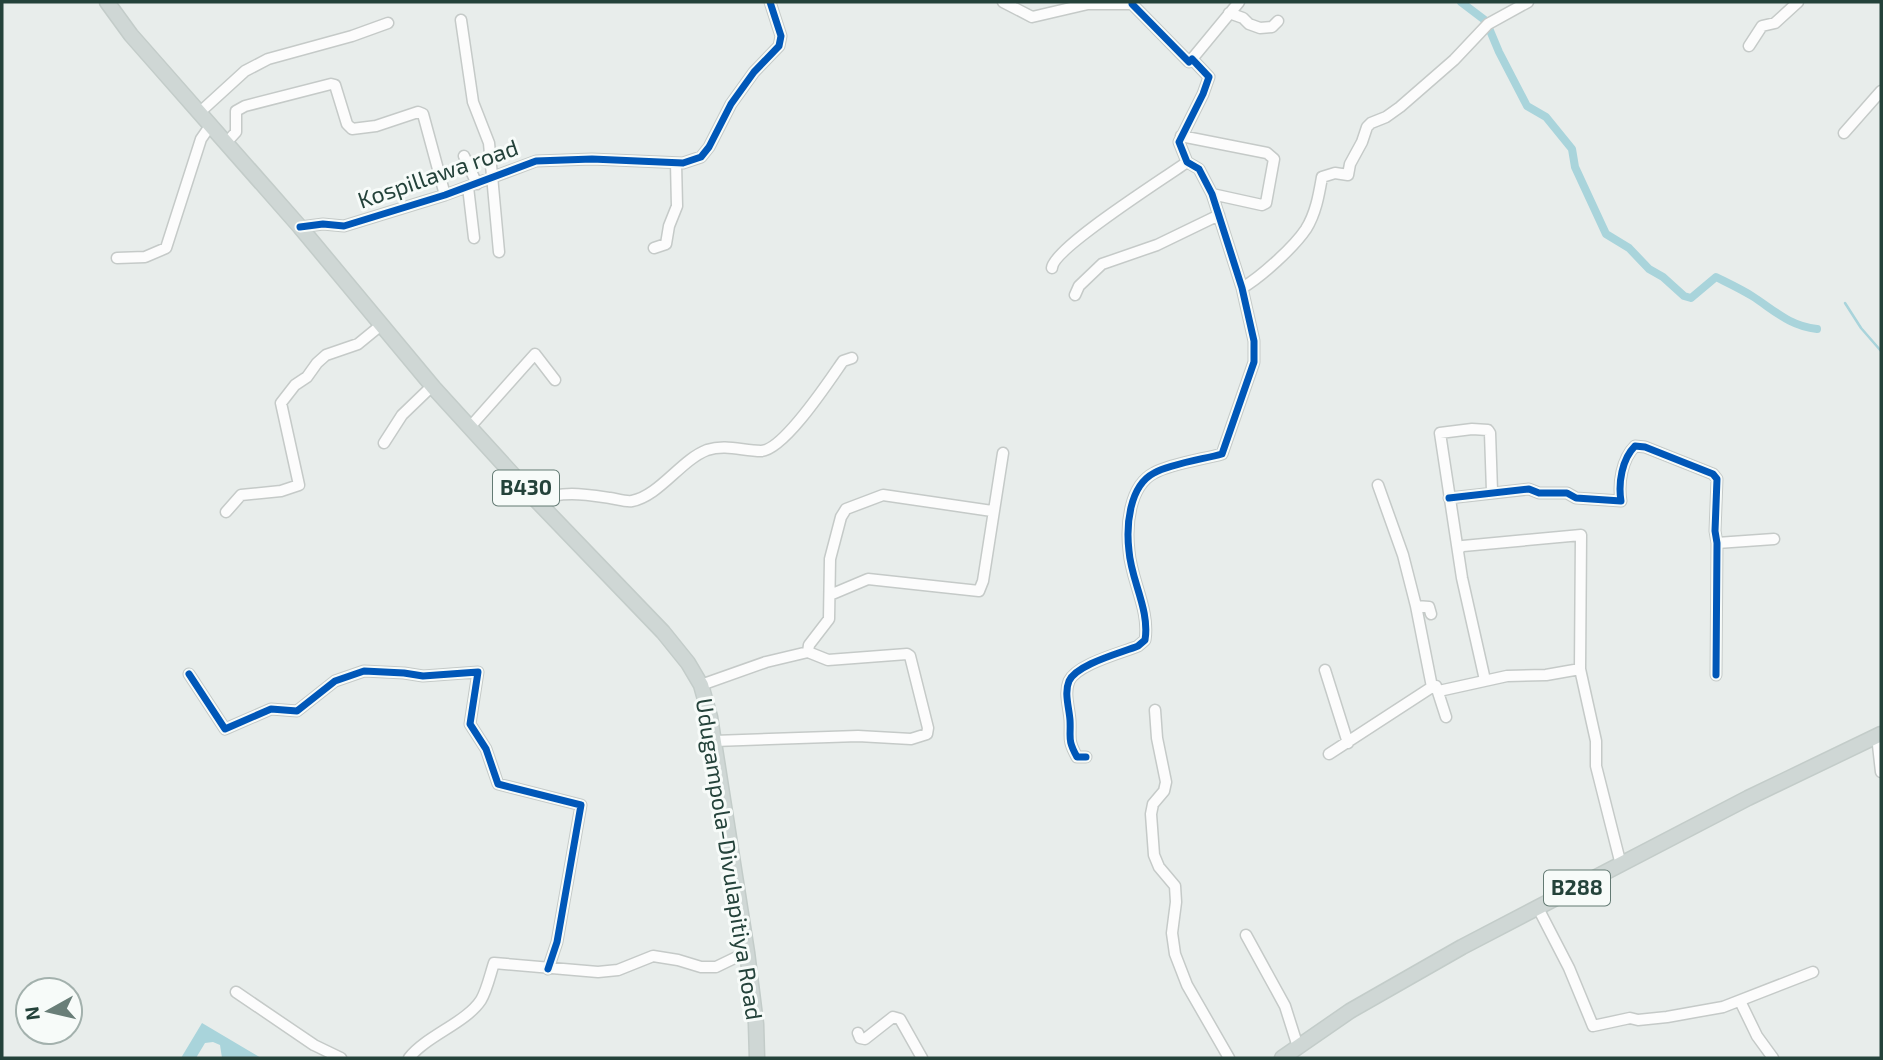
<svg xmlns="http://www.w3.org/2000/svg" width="1883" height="1060" viewBox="0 0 1883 1060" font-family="'Exo 2',sans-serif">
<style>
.water{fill:#a9d4db}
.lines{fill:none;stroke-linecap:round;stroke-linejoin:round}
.stream{stroke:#a9d4db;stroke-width:2.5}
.canal{stroke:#a9d4db;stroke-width:8}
.minor-casing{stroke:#c5cac8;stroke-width:13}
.major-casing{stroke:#c3ccc9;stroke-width:17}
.minor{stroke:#fcfcfc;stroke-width:10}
.major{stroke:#cfd7d5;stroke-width:14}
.cycleway-casing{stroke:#f7fbf9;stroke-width:11}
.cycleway{stroke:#0057b8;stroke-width:7}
.labels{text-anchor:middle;stroke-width:6;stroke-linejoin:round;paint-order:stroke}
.shield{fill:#f7fbf9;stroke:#637a73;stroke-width:2}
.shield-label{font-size:21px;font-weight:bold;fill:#24423a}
.street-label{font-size:23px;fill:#24423a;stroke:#f7fbf9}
</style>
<rect width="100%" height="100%" fill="#e8edeb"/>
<!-- water -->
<path class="water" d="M202 1023 261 1058H263H222L220 1045 213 1042 205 1043 196 1058H181Z"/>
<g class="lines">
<!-- stream -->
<path class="stream" d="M1845 303 1861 328 1881 351"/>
<!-- canal -->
<path class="canal" d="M1461 2 1486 21 1499 52 1527 106 1546 117 1572 149 1575 167 1606 234 1629 248 1649 269 1663 277 1684 296 1691 298 1716 277C1728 283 1741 289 1752 296 1774 310 1789 326 1817 329"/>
<defs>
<path id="minor" d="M1003 2 1032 17 1088 4H1132
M1229 13 1243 18 1249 24 1260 28 1272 27 1278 21
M461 20 473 102 489 143 499 252
M1749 46 1762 26 1775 23 1798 2
M1192 59 1239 2
M199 113 245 71 268 59 352 36 388 23
M1844 133 1881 91
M1181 136 1267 153 1274 159 1266 203 1262 205 1212 194
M226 143 236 132V111L245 106 331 84 335 85 347 124 352 129 376 126 418 112 423 114 445 195
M464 156 477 184
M468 187 474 238
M300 227 323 224 344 226 445 195 536 161 592 159 683 163 701 157 709 147 731 104 754 72 779 46 781 36 770 2
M654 248 666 244 669 226 677 206 676 163
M117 258 145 257 166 248 201 139 210 126
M1052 268C1053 248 1165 178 1187 162
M1242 288C1261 277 1294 247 1306 229 1316 213 1319 194 1322 177L1335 173 1348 175 1350 164 1362 142 1367 127 1371 123 1386 117 1400 107 1454 60 1488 24 1528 2
M1075 295 1079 286 1102 264 1157 245 1219 215
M470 427 535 354 555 380
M384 443 402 415 429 389 434 388
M1378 485 1403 555 1416 606
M1449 498 1529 489 1539 493H1567L1576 498 1621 501C1618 483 1622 459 1635 446L1645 447 1713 474 1717 479 1715 531 1717 543 1716 675
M536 500C564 491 582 494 610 498 617 499 626 502 632 501 659 496 681 460 707 450 726 444 743 451 761 451 784 450 829 381 843 361L852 358
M226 512 241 495 281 491 299 485 281 403 295 385 307 377 317 363 326 355 358 344 380 326
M1717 543 1774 539
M1458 549 1463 546 1581 535 1580 669 1596 741V766L1621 865
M830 595 868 579 979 591 983 581 1003 453
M1431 614 1429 607 1416 606 1432 687
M1325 670 1348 743
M189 674 225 729 271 709 297 711 335 681 364 671 404 673 423 676 478 672 470 724 486 749 498 784 581 805 557 942 548 969
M1485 680 1462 578 1440 433 1472 429 1488 430 1490 433 1492 491
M701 685 766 662 808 652 809 645 829 619 830 559 841 517 846 509 883 495 992 511
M1439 691 1507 676 1546 675 1580 669
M1155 710 1157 738 1166 782 1164 791 1153 804 1151 814 1154 855 1159 867 1175 886 1176 902 1172 933 1175 954 1187 985 1229 1058
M1877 736 1881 772
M714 741 858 736 911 739 927 734 928 728 910 656 907 654 828 660 808 652
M1329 754 1432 687 1436 686 1446 717
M1086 757H1077C1067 739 1071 738 1070 720 1069 707 1064 693 1069 681 1077 664 1121 653 1138 646L1145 640C1150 610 1131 580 1129 551 1126 526 1129 486 1154 473 1170 464 1204 459 1222 454L1254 362V341L1242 288 1212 194 1199 169 1187 162 1179 142 1203 94 1209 77 1192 59 1189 62 1132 4 1133 2
M1538 908 1569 968 1593 1026 1630 1018 1638 1020 1667 1017 1723 1007 1813 972
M1246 935 1285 1006 1298 1047
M236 992 314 1045 341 1058
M1740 1001 1757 1036 1773 1058
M858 1033 860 1038 865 1039 893 1017 900 1019 922 1058
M409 1058C426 1036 466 1023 481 1000 487 990 490 975 494 963L598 972 618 970 653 956 678 960 701 967H716L747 952"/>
<path id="major" d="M107 2 131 35 300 227 434 388 536 500 663 632 688 663 701 685 710 717 747 952 756 1024 757 1058
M1282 1058 1350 1011 1462 947 1748 798 1881 734"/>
</defs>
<!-- minor casing -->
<use href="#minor" class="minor-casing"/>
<!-- major casing -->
<use href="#major" class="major-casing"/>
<!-- minor -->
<use href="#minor" class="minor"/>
<!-- major -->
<use href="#major" class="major"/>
<defs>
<path id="cycleway" d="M300 227 323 224 344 226 445 195 536 161 592 159 683 163 701 157 709 147 731 104 754 72 779 46 781 36 770 2
M1449 498 1529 489 1539 493H1567L1576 498 1621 501C1618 483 1622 459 1635 446L1645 447 1713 474 1717 479 1715 531 1717 543 1716 675
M189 674 225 729 271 709 297 711 335 681 364 671 404 673 423 676 478 672 470 724 486 749 498 784 581 805 557 942 548 969
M1086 757H1077C1067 739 1071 738 1070 720 1069 707 1064 693 1069 681 1077 664 1121 653 1138 646L1145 640C1150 610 1131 580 1129 551 1126 526 1129 486 1154 473 1170 464 1204 459 1222 454L1254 362V341L1242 288 1212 194 1199 169 1187 162 1179 142 1203 94 1209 77 1192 59 1189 62 1132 4 1133 2"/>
</defs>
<!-- cycleway casing -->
<use href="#cycleway" class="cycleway-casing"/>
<!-- cycleway -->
<use href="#cycleway" class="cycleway"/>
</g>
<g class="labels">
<!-- shield labels -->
<g class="shield">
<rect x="493" y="470.5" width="66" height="35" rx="5"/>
<rect x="1544" y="870.5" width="66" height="35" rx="5"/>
</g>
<g class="shield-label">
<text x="526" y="495">B430</text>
<text x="1577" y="895">B288</text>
</g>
<!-- street labels -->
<g class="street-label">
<text transform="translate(438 174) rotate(-19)" y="8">Kospillawa road</text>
<text transform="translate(729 859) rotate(81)" y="8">Udugampola-Divulapitiya Road</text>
</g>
</g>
<!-- border -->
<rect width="1883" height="1060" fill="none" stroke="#24423a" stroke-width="7"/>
<!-- north arrow -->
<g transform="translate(49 1011) rotate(262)"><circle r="33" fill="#f7fbf9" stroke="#a3b1ad" stroke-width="2"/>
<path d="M0-5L12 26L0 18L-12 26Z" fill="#697e78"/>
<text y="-10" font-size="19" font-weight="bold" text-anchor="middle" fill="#24423a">N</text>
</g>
</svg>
